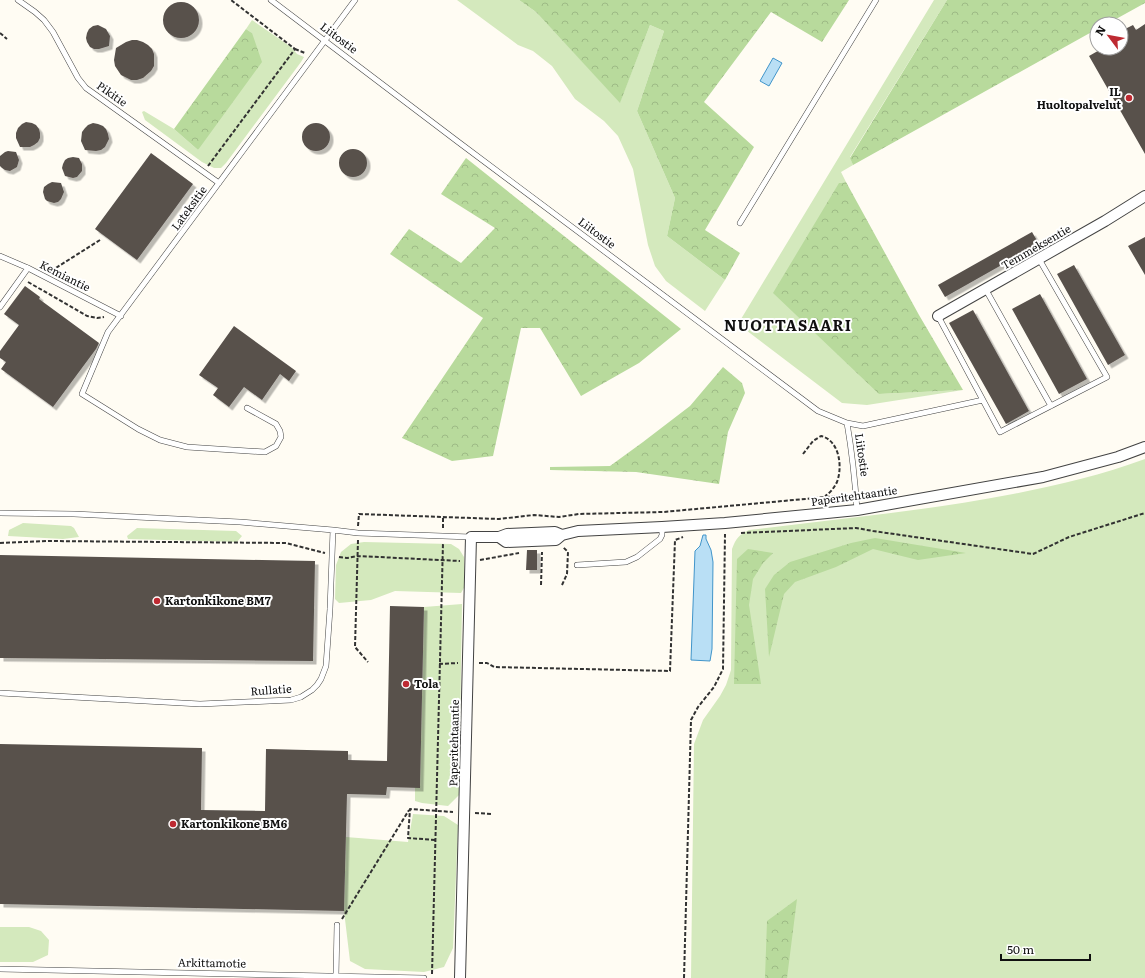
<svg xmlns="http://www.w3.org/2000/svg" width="1145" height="978" viewBox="0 0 1145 978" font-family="Literata,serif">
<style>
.grass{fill:#d4e9bd}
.forest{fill:url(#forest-crowns)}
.water{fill:#b9dff5;stroke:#4195ca}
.building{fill:#58514c;filter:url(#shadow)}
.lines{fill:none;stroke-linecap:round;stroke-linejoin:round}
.service-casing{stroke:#434343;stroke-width:6}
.minor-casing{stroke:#434343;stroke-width:12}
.path{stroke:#323232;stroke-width:2;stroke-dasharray:4 2;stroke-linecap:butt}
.service{stroke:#fff;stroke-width:5}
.minor{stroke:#fff;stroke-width:10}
.poi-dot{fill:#be2a32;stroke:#fff;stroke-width:1.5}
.labels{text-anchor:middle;stroke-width:4;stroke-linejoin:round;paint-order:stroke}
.street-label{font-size:11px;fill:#101010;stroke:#fff}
.poi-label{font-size:11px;font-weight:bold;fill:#101010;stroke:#fff;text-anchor:start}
.district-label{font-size:15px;font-weight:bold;letter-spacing:1px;fill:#101010;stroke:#fff}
</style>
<defs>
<pattern id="forest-crowns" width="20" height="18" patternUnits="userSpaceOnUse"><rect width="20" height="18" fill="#b8da9c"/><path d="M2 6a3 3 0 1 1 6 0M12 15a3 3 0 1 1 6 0" fill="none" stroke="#9dba85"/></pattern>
<filter id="shadow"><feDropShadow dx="3.5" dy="3.5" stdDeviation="0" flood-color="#0004"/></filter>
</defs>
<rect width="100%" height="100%" fill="#fffcf3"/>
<!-- grass -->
<path class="grass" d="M457 0H519L536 12 620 102 650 25 664 31 637 111 675 198 667 236 725 280 705 311 666 281 655 266 648 245 633 169 618 136 604 121 575 99 552 66 533 51 518 45Z
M934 0H947L850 157 853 165 841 172 846 182 839 183 879 394 963 390 867 405 842 403 738 324Z
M252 20 291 47 297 54 304 57 301 62 226 163 221 168H214L202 162 145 120 142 112 144 111 174 129 198 150 252 33 246 29Z
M1145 459V978H691L694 744 703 720 720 696 726 685 731 670 732 549C736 538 739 535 749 530 837 519 926 511 1013 494 1058 485 1102 475 1145 459Z
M23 523 71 526 74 528 79 537 63 539 8 536 9 530Z
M137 528 236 531 242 536 237 542 128 539 127 536Z
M364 542 451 544 459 549 464 557 465 586 461 593 395 591 371 600 339 603 335 599 336 565 341 552 351 544Z
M462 604 459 795 448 806 422 803 415 801V787H420L424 607Z
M413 814 444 816 458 825 453 948 444 967 424 972 365 969 350 961 344 911 346 837 408 842Z
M0 927H29L41 931 49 940 48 955 33 962H0Z"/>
<!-- forest -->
<path class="forest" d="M519 0H849L822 42 771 12 704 102 754 147 705 230 740 253 725 280 667 236 675 198 637 111 664 31 650 25 620 103 536 12Z
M947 0H1145V3L1107 24H1097V29L853 165 850 158Z
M246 29 252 33 262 62 198 150 174 129Z
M466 158 681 329 639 363 581 396 540 328H521L493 456 452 461 402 438 483 318 390 254 409 229 461 263 495 228 441 194Z
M846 182 919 315 963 390 879 394 773 293 839 183Z
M723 367 742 383 745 393 728 432 719 484 636 472 550 470V467L610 466 643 442 690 406Z
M875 538 966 553 918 560 873 549 836 567 795 582 784 594 769 657 765 589 774 575 790 562 851 543Z
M748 549 773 553 763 563 753 579 749 605 761 684H734L737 559Z
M797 899 787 978H765L767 921Z"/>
<!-- water -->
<path class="water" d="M773 58 782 63 769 86 760 81Z
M703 535H706V539L711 550 713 562 712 649 710 661 691 660 695 551 700 546Z"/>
<!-- building -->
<path class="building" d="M163 20a18 18 0 1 1 36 0a18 18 0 1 1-36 0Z
M1145 24V154L1089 56 1103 48H1121V31L1133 25 1136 30Z
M98 25 106 29 110 36 109 46 99 49H94L90 47 87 42 86 38 87 33 89 29 93 26Z
M132 40H137L143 42 148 45 152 49 154 54V66L151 71 143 78 137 80H131L121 75 115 66 114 60 116 48 126 42Z
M26 122 32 123 36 125 39 129 40 133V138L38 142 34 145 30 147H20L16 138V133L18 128 22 124Z
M302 137a14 14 0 1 1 28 0a14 14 0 1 1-28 0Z
M93 123 98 124 103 126 106 129 108 134 109 139 105 147 101 150 96 151 85 150 81 141 82 132 85 128 88 125Z
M339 163a14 14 0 1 1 28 0a14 14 0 1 1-28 0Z
M8 151 16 152 19 160 17 167 10 171 5 170 2 168 0 166V156L5 152Z
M151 153 193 184 137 260 95 229Z
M73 157 79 158 82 164V171L77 177 73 178 65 176 62 168 63 164 65 160 68 158Z
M52 182 61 183 64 192 61 199 58 202 54 203 47 201 45 199 43 192 44 187 48 184Z
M1032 232 1039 244 945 297 938 285Z
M1145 237V275L1128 246Z
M1074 265 1125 355 1108 365 1057 274Z
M25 286 40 297 39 299 99 343 96 349 53 407 1 369 6 362 0 358V351L19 325 4 314Z
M1040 294 1087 379 1059 394 1012 309Z
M973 310 1029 411 1006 424 949 323Z
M234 326 296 371 289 381 280 374 262 400 244 387 229 407 213 395 218 388 199 375Z
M527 550H537V570H526Z
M0 555 315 561 313 661 0 658Z
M390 606 424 607 420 788 387 787 386 795 347 794 344 911 0 904V744L202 748 201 810 265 811 266 749 348 751V760L387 761Z"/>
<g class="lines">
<defs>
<path id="service" d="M18 0 35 12 44 20 53 32 78 78 86 88 219 183
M271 0 457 141 818 411 847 423 863 426 983 400
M740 223 876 0
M0 256 28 268 121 316
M986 290 1051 406
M0 307 28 268
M938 316 1000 432 1107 377 1039 259
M247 408 276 424 280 431 281 437 276 446 265 452 187 447 160 440 138 429 82 394 108 332 355 0
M847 423C852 452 855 480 857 510
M0 513 74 514 240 522 333 530
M577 565 626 562 637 557 660 539 662 535V527
M0 693 200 704 291 700 301 697 312 690 317 685 321 679 326 666 330 609 333 530 358 533 471 537
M0 969 424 978
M336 976 337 925"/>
<path id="minor" d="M938 316 1105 221 1145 196
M555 532 562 535 556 540 506 542 499 537 507 534Z
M562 535 578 531 662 527 725 523 857 510 1043 477 1118 457 1145 447
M460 978 471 537H499"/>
</defs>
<!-- service casing -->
<use href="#service" class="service-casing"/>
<!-- minor casing -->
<use href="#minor" class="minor-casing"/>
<!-- path -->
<path class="path" d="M0 33 7 39
M295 49 305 53
M208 166 295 49 231 0
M51 271 100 240
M28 282 87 316 97 318 104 317
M803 454 813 441 821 436C839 440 843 466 837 482 834 488 830 493 825 496
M358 526 359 514 499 519 534 515 559 517 579 514 663 512 848 495
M443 528V518
M741 533 856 528 873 531 1033 554 1069 537 1145 513
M358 540 355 647 368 662
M0 543 48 541 286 543 325 553
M339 557 347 558 358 556 460 561
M480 560 519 553
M541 585 542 552
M562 585 567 574 568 552 563 547
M479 663H487L494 667 670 671 675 540 683 537
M439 664 458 663
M475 813 492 814
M435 840 408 838 410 809 453 812
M342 919 409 810
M432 974 443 543
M684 978 691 720 698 707 714 687 723 669 725 534"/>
<!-- service -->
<use href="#service" class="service"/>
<!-- minor -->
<use href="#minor" class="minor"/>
</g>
<!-- markers -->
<g class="poi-dot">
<circle cx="1129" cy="98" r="4"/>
<circle cx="157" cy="601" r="4"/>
<circle cx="406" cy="684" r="4"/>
<circle cx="173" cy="824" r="4"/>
</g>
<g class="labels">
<!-- street labels -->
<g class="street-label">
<text transform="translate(339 38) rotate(37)" y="4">Liitostie</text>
<text transform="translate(112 94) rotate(35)" y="4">Pikitie</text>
<text transform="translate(189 208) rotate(-54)" y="4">Lateksitie</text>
<text transform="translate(597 233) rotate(37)" y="4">Liitostie</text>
<text transform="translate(1036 247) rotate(-30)" y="4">Temmeksentie</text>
<text transform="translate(65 276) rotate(27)" y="4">Kemiantie</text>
<text transform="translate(862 455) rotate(82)" y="4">Liitostie</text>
<text transform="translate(854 496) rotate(-8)" y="4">Paperitehtaantie</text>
<text transform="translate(271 690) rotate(-4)" y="4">Rullatie</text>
<text transform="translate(454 743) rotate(-89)" y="4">Paperitehtaantie</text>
<text transform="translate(212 963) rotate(1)" y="4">Arkittamotie</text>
</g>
<!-- poi labels -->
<g class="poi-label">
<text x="1121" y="96" text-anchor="end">IL<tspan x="1121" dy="13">Huoltopalvelut</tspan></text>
<text x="165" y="605">Kartonkikone BM7</text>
<text x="414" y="688">Tola</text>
<text x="181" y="828">Kartonkikone BM6</text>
</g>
<!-- district labels -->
<g class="district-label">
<text x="788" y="331">NUOTTASAARI</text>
</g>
</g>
<!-- north arrow -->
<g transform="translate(1109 36) rotate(302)"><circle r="19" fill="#ffffff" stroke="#9f9f9f"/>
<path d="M0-3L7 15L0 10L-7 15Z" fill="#be2a32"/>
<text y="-6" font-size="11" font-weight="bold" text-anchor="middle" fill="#101010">N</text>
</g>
<!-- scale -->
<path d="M1001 954v6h89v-6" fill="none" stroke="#101010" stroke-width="2"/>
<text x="1007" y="954" font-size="12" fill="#101010" stroke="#ffffff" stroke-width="3" paint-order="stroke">50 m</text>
</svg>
